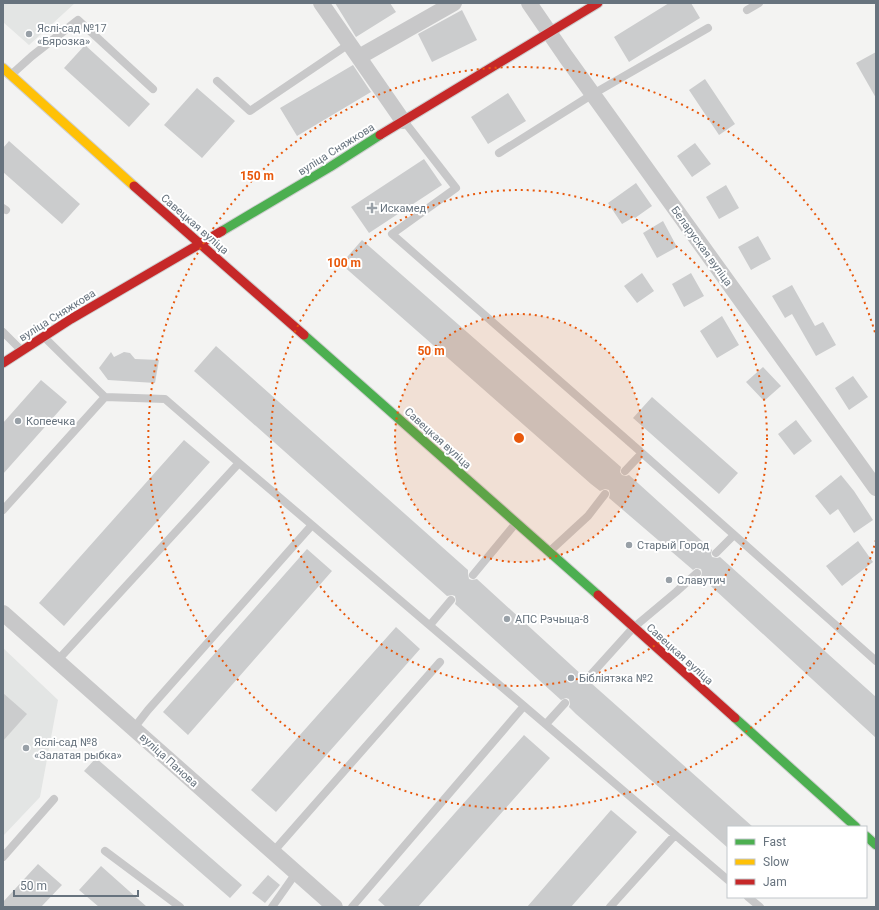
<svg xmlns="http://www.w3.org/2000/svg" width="879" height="910" viewBox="0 0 879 910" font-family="Roboto,sans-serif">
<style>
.built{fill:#e3e5e4}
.building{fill:#cbcccd}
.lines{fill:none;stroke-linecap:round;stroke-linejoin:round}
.fast-casing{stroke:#cfcfd0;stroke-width:11}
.slow-casing{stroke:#cfcfd0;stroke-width:11}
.jam-casing{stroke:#cfcfd0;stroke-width:11}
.lane{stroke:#c8c8c9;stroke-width:8}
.street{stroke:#c8c8c9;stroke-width:16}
.fast{stroke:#4caf50;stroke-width:9}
.slow{stroke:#ffc107;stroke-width:9}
.jam{stroke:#c62828;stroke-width:9}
.ring{fill:none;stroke:#e8590c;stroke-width:2;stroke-dasharray:2 4}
.poi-dot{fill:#98a0a7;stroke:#fff;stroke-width:1.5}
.labels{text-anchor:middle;stroke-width:4;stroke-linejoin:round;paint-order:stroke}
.poi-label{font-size:11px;fill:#67737e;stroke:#fff;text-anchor:start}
.street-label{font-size:11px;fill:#67737e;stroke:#fff}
.centre{fill:#e8590c;stroke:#fff;stroke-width:2}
.ring-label{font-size:12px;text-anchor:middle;font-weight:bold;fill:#e8590c;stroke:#fff;stroke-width:4;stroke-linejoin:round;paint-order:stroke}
</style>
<rect width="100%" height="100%" fill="#f3f3f2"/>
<!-- built -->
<path class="built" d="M3 3H75L29 45 3 22Z
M3 648 58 700 40 797 3 836Z"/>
<!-- building -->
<path class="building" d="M335 3H390L396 12 356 37Z
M669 3H691L700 18 629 62 614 37Z
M462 10 477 40 432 62 418 34Z
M85 45 150 104 129 127 64 68Z
M876 52V98L856 63Z
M353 65 371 92 297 136 280 108Z
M705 79 735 124 719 135 689 90Z
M197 88 235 121 202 158 164 125Z
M508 93 526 121 488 144 471 117Z
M9 141 80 204 62 224 3 172V148Z
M695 143 711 164 692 177 677 156Z
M424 159 442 185 369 233 351 207Z
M636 183 652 206 635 218 634 217 622 224 608 203Z
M726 185 739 208 719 219 706 197Z
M663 221 677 247 657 258 643 233Z
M758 236 771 259 751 270 738 247Z
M362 240 613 460 621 467 620 472 622 475 626 476 629 475 712 550 711 554 712 557 717 558 720 557 876 697V738L701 577 702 572 701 569 696 568 693 570 609 498 610 494 609 490 605 489 600 491 591 484 341 264Z
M642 273 654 291 637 303 624 286Z
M691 273 704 296 684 307 672 284Z
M792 285 815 326 823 322 836 345 816 356 792 314 785 318 772 296Z
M722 316 739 345 717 358 700 331Z
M216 346 468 570V574L469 579 472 580 477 579 583 676 582 680 584 683 588 684 591 683 753 827H728V848L576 714 569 707 570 704 569 699 566 698 561 700 455 604 456 601 455 596 452 595 447 596 194 371Z
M111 352 114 357 124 352 130 353 135 359 159 360 155 383 108 380 99 368Z
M763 367 781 386 764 401 746 382Z
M853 376 868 397 849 410 835 388Z
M41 380 67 402 3 474V423Z
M652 397 738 473 719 494 633 418Z
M796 420 812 441 794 455 778 434Z
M184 440 210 462 64 626 39 603Z
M841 475 854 491 873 520 854 533 838 509 830 515 815 496Z
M858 541 873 562 842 586 826 566Z
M307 549 332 571 188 735 163 712Z
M396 627 420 649 276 812 251 790Z
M3 693 27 714 3 741Z
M524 735 550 758 418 907H386L378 900Z
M96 758 242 885 230 898 84 771Z
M611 810 637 832 571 907H527Z
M38 864 62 885 41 907H3V902Z
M101 866 147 907H99L79 890Z
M268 875 280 885 265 903 252 893Z"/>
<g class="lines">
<defs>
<path id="fast" d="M222 231 330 167 380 135
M304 335 598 595
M735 718 856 827
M866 836 876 845"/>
<path id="slow" d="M3 68 134 186"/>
<path id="jam" d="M380 135 598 3
M134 186 304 335
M3 363 71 319 222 231
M598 595 735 718"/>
</defs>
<!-- fast casing -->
<use href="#fast" class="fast-casing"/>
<!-- slow casing -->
<use href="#slow" class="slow-casing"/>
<!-- jam casing -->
<use href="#jam" class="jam-casing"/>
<!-- lane -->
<path class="lane" d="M747 10 759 3
M12 74 32 56 78 20 153 89
M217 81 250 111 349 44
M404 121 456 188 392 234 642 453 876 661
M499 153 593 94 708 28
M3 208 6 210
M3 332 21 350
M44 337 105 397 165 399 239 463 57 661
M625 471 642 453
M3 510 105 397
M312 525 728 880
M550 551 588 516 605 494
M716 553 734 535
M473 575 516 523
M430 625 451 600
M587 679 633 628 676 592 697 573
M546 724 565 703
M134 728 148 710 312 525 239 463
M105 851 180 907
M273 852 440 662
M3 857 54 799
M748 897 760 907
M272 907 296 873
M352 907 524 706
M610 907 675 835"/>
<!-- street -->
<path class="street" d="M321 3 403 121
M529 3 566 57 876 488
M359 57 454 3
M3 613 335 907"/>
<!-- fast -->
<use href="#fast" class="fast"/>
<!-- slow -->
<use href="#slow" class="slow"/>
<!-- jam -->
<use href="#jam" class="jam"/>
</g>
<!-- distance rings -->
<circle cx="519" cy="438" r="124" fill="#e8590c" fill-opacity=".12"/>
<g class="ring">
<circle cx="519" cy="438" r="124"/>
<circle cx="519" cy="438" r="248"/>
<path d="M876 540A371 371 0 1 1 876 336"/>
</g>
<!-- markers -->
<g class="poi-dot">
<circle cx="29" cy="34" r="4"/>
<path d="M370 202h4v4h4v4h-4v4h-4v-4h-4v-4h4z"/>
<circle cx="18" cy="421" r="4"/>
<circle cx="629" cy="545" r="4"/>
<circle cx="669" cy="580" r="4"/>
<circle cx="507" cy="619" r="4"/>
<circle cx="571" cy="678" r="4"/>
<circle cx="26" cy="748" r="4"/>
</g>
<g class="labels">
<!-- poi labels -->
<g class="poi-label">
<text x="37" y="32">Яслі-сад №17<tspan x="37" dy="13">«Бярозка»</tspan></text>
<text x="380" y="212">Искамед</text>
<text x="26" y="425">Копеечка</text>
<text x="637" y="549">Старый Город</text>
<text x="677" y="584">Славутич</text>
<text x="515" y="623">АПС Рэчыца-8</text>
<text x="579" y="682">Бібліятэка №2</text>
<text x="34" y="746">Яслі-сад №8<tspan x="34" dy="13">«Залатая рыбка»</tspan></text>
</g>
<!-- street labels -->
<g class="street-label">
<text transform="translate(336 149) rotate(-32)" y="4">вуліца Сняжкова</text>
<text transform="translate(195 224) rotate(41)" y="4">Савецкая вуліца</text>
<text transform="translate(702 246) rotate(54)" y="4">Беларуская вуліца</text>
<text transform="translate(57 315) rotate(-32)" y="4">вуліца Сняжкова</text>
<text transform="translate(438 438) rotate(42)" y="4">Савецкая вуліца</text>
<text transform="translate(680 654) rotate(42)" y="4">Савецкая вуліца</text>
<text transform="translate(169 760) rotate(42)" y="4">вуліца Панова</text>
</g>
</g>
<circle cx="519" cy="438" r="6" class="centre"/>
<g class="ring-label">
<text x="257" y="180">150 m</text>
<text x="344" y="267">100 m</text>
<text x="431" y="355">50 m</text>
</g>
<!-- border -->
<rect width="879" height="910" fill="none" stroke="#67737e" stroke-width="8"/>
<!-- legend -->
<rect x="727" y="826" width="140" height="72" fill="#ffffff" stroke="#c2c7cb"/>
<rect x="735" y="839" width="20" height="6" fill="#4caf50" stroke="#c2c7cb"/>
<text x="763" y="846" font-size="12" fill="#67737e">Fast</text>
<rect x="735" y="859" width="20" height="6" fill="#ffc107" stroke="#c2c7cb"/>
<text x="763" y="866" font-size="12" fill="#67737e">Slow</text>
<rect x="735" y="879" width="20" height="6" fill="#c62828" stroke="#c2c7cb"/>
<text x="763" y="886" font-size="12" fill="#67737e">Jam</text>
<!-- scale -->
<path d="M14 890v6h124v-6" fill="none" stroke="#67737e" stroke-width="2"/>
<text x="20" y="890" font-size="12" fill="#67737e" stroke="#ffffff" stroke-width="3" paint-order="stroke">50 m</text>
</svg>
